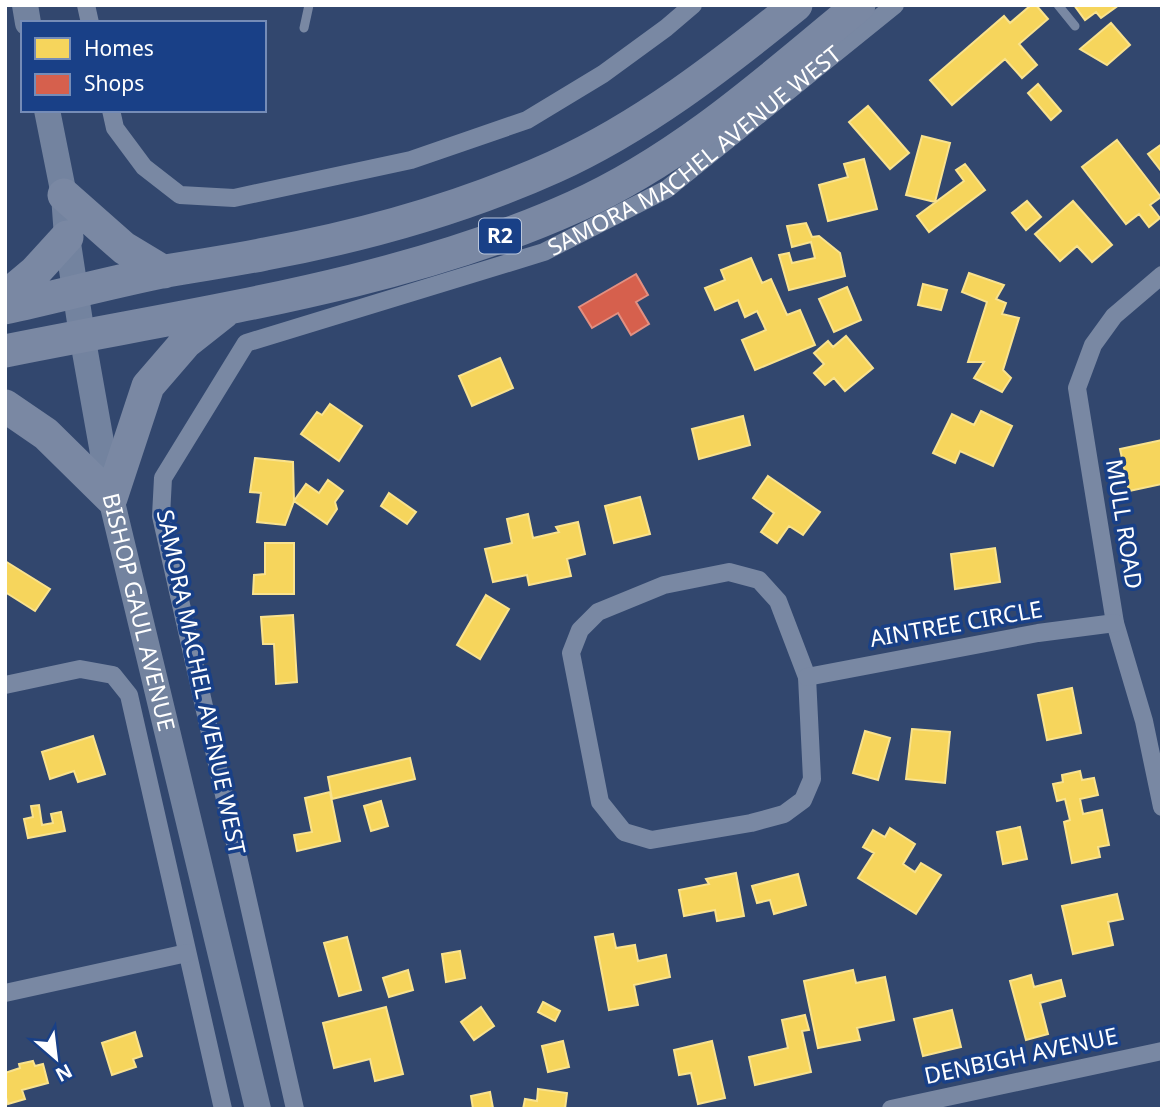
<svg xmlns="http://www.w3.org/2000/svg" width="1167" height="1114" viewBox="0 0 1167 1114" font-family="'Noto Sans',sans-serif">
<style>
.homes{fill:#f6d55c;stroke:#f9e28d;stroke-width:2}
.shops{fill:#d6604d;stroke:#e29082;stroke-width:2}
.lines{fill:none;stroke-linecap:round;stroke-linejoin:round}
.lane{stroke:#7988a3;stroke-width:9}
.street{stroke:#7988a3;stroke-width:18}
.secondary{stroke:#73839f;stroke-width:26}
.highway{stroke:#7a88a3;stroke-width:33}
.labels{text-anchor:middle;stroke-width:7;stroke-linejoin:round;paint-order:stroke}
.shield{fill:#194087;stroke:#bac6db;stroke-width:2}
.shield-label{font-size:21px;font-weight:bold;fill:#fff}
.street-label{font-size:23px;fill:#fff;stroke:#194087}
</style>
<rect width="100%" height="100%" fill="#32476e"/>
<!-- homes -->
<path class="homes" d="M1031 5H1036L1048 19 1019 44 1037 65 1022 78 1005 59 952 105 930 80 1004 16 1010 23Z
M1074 5H1119L1101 18 1096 12 1085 20Z
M1111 23 1130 45 1107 65 1080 49Z
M1038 84 1061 111 1051 120 1028 93Z
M868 106 909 153 890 169 849 122Z
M922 136 950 143 935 202 906 195Z
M1117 140 1161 197 1150 205 1160 218 1149 227 1139 214 1126 224 1082 167Z
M1162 144V172L1148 154Z
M864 159 877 209 828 221 819 185 848 177 844 164Z
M965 164 985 190 929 232 917 216 964 181 956 170Z
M1027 201 1041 217 1026 230 1012 213Z
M1073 201 1112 245 1092 262 1077 246 1060 261 1035 234Z
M806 223 812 237 819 236 840 253 845 276 789 290 779 255 789 253 792 263 815 258 811 242 792 247 787 226Z
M751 258 762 283 771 279 787 315 800 310 815 345 755 370 742 340 766 330 757 311 745 317 738 300 715 310 705 288 725 280 721 270Z
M969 273 1004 285 996 299 1006 303 1002 314 1019 318 1003 370 1011 378 1002 392 974 378 984 362H968L987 302 962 292Z
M923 284 947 290 941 310 918 305Z
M847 287 861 320 834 332 819 299Z
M846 336 873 368 845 391 834 378 825 385 814 373 824 364 814 353 828 341 833 347Z
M500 358 513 388 472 406 459 376Z
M330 404 362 426 339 461 301 434 317 412 322 415Z
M981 411 1012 426 993 466 960 451 955 463 933 453 952 414 974 425Z
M743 416 750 445 699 459 692 429Z
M1162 440V484L1129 491 1120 449Z
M255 458 293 462 294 501 285 525 257 522 261 493 250 492Z
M768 476 820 512 803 535 789 526 777 543 761 532 774 513 753 498Z
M328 480 343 491 335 502 337 509 327 524 294 501 306 484 319 493Z
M389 493 416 512 407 524 381 506Z
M640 497 650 534 614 543 605 506Z
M528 514 533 538 559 532 556 527 578 522 585 554 567 559 571 576 529 585 527 575 493 582 485 549 512 543 507 519Z
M265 543H294V594H253L254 575 265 574Z
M995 548 1000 582 955 589 951 554Z
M5 561 50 589 35 611 5 592Z
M486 595 509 609 480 659 457 645Z
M293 615 297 682 276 684 274 644H263L261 617Z
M1072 688 1081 733 1047 740 1038 695Z
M912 729 950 732 945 783 906 779Z
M865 731 890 738 878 780 853 773Z
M93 736 105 774 78 782 74 771 50 779 42 752Z
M410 758 415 779 332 799 328 777Z
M1080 771 1082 780 1094 778 1098 795 1080 799 1083 814 1102 810 1109 845 1098 847 1100 857 1072 863 1064 822 1070 820 1065 799 1057 801 1053 784 1063 782 1062 775Z
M330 792 340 841 297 851 294 835 312 832 305 798Z
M381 801 388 826 371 831 364 806Z
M39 805 42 825 53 823 51 814 61 812 65 831 28 838 24 819 33 817 31 806Z
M1020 827 1027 859 1003 864 997 832Z
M890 828 915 844 903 864 915 872 921 863 941 875 916 914 858 878 874 853 863 847 873 830 885 837Z
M736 873 744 916 717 921 715 910 684 916 679 890 709 884 706 879Z
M798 874 806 905 774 914 770 900 757 903 752 886Z
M1117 894 1123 919 1108 922 1113 945 1073 954 1062 906Z
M613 934 616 948 635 945 638 961 666 955 670 977 634 985 638 1005 609 1010 595 937Z
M347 937 361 990 339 996 324 943Z
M460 951 465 978 446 982 442 954Z
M408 970 413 990 389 997 383 978Z
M853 970 856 983 885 977 894 1020 857 1028 860 1040 818 1048 804 981Z
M1031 975 1034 987 1061 980 1065 996 1040 1003 1048 1034 1026 1040 1010 981Z
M543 1002 560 1011 555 1021 538 1012Z
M386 1007 403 1074 375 1081 370 1059 334 1068 323 1023Z
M481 1007 494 1026 474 1040 461 1022Z
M952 1010 961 1047 923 1056 914 1019Z
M805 1015 809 1030 802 1031 811 1072 755 1085 749 1057 788 1048 782 1020Z
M135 1032 142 1056 133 1059 136 1067 112 1075 102 1043Z
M563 1041 569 1067 548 1072 542 1046Z
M712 1041 725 1098 698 1104 691 1073 679 1075 674 1050Z
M33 1061 35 1066 43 1064 48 1083 22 1090 25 1099 8 1104 5 1094V1073L20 1068 19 1064Z
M538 1089 567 1093 565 1109H523L525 1099 537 1101Z
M490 1092 493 1108 473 1109 471 1096Z"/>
<!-- shops -->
<path class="shops" d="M636 274 648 295 636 302 649 324 631 335 618 313 592 328 579 307Z"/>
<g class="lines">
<!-- lane -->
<path class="lane" d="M1058 5 1075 26
M304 28 309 5"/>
<!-- street -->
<g class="street">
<path d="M86 5 90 23"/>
<path d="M111 110 115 128 144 167 180 195 234 198 411 160 527 120 603 74 666 28 693 5"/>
<path d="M1162 275 1114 316 1093 345 1077 388 1115 623 1144 721 1162 807"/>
<path d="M729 572 759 580 778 601 807 677 812 779 803 800 784 814 751 823 651 840 624 832 600 802 571 653 580 630 598 612 664 585Z"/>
<path d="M807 677 1038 633 1115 623"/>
<path d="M5 685 80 669 113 675 129 695 223 1109"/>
<path d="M5 993 187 953"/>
<path id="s1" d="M295 1109 161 516 163 478 246 343 544 252 667 189 895 5"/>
<path d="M891 1109 1162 1051"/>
</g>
<!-- secondary -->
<g class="secondary">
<path d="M25 5 28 23"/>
<path id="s2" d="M47 110 64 195 67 237 82 335 111 498 258 1109"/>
</g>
<!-- highway -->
<path class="highway" d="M64 195 124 248 164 272
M5 297 35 272 67 237
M5 308C59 296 112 282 166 271 199 265 232 261 265 254 363 236 463 208 554 167 642 127 721 66 796 5
M5 351C192 313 399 286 574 207 681 159 770 79 859 5
M5 406 46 434 111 498 148 386 186 342 224 312"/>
</g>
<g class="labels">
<!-- shield labels -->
<rect class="shield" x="479" y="218.5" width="42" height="35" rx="5"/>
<g class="shield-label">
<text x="500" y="243">R2</text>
</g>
<!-- street labels -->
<g class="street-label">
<text dy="8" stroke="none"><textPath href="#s1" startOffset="1298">SAMORA MACHEL AVENUE WEST</textPath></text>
<text transform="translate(1124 524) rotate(81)" y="8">MULL ROAD</text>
<text dy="8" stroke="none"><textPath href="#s2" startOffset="511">BISHOP GAUL AVENUE</textPath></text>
<text transform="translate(956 624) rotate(-10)" y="8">AINTREE CIRCLE</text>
<text transform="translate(201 682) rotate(78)" y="8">SAMORA MACHEL AVENUE WEST</text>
<text transform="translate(1021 1056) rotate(-12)" y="8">DENBIGH AVENUE</text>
</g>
</g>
<!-- border -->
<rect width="1167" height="1114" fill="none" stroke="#ffffff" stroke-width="14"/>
<!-- legend -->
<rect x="21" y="21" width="245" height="91" fill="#194087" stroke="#758cb7" stroke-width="2"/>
<rect x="35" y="38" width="35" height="21" fill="#f6d55c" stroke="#758cb7" stroke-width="2"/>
<text x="84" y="56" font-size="21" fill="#ffffff">Homes</text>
<rect x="35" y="74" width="35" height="21" fill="#d6604d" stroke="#758cb7" stroke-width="2"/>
<text x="84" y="91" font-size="21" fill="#ffffff">Shops</text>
<!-- north arrow -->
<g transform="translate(56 1058) rotate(152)" stroke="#194087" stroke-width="5" paint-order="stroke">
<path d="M0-5L12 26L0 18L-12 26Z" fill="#ffffff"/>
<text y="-10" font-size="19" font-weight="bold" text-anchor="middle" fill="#ffffff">N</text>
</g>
</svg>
